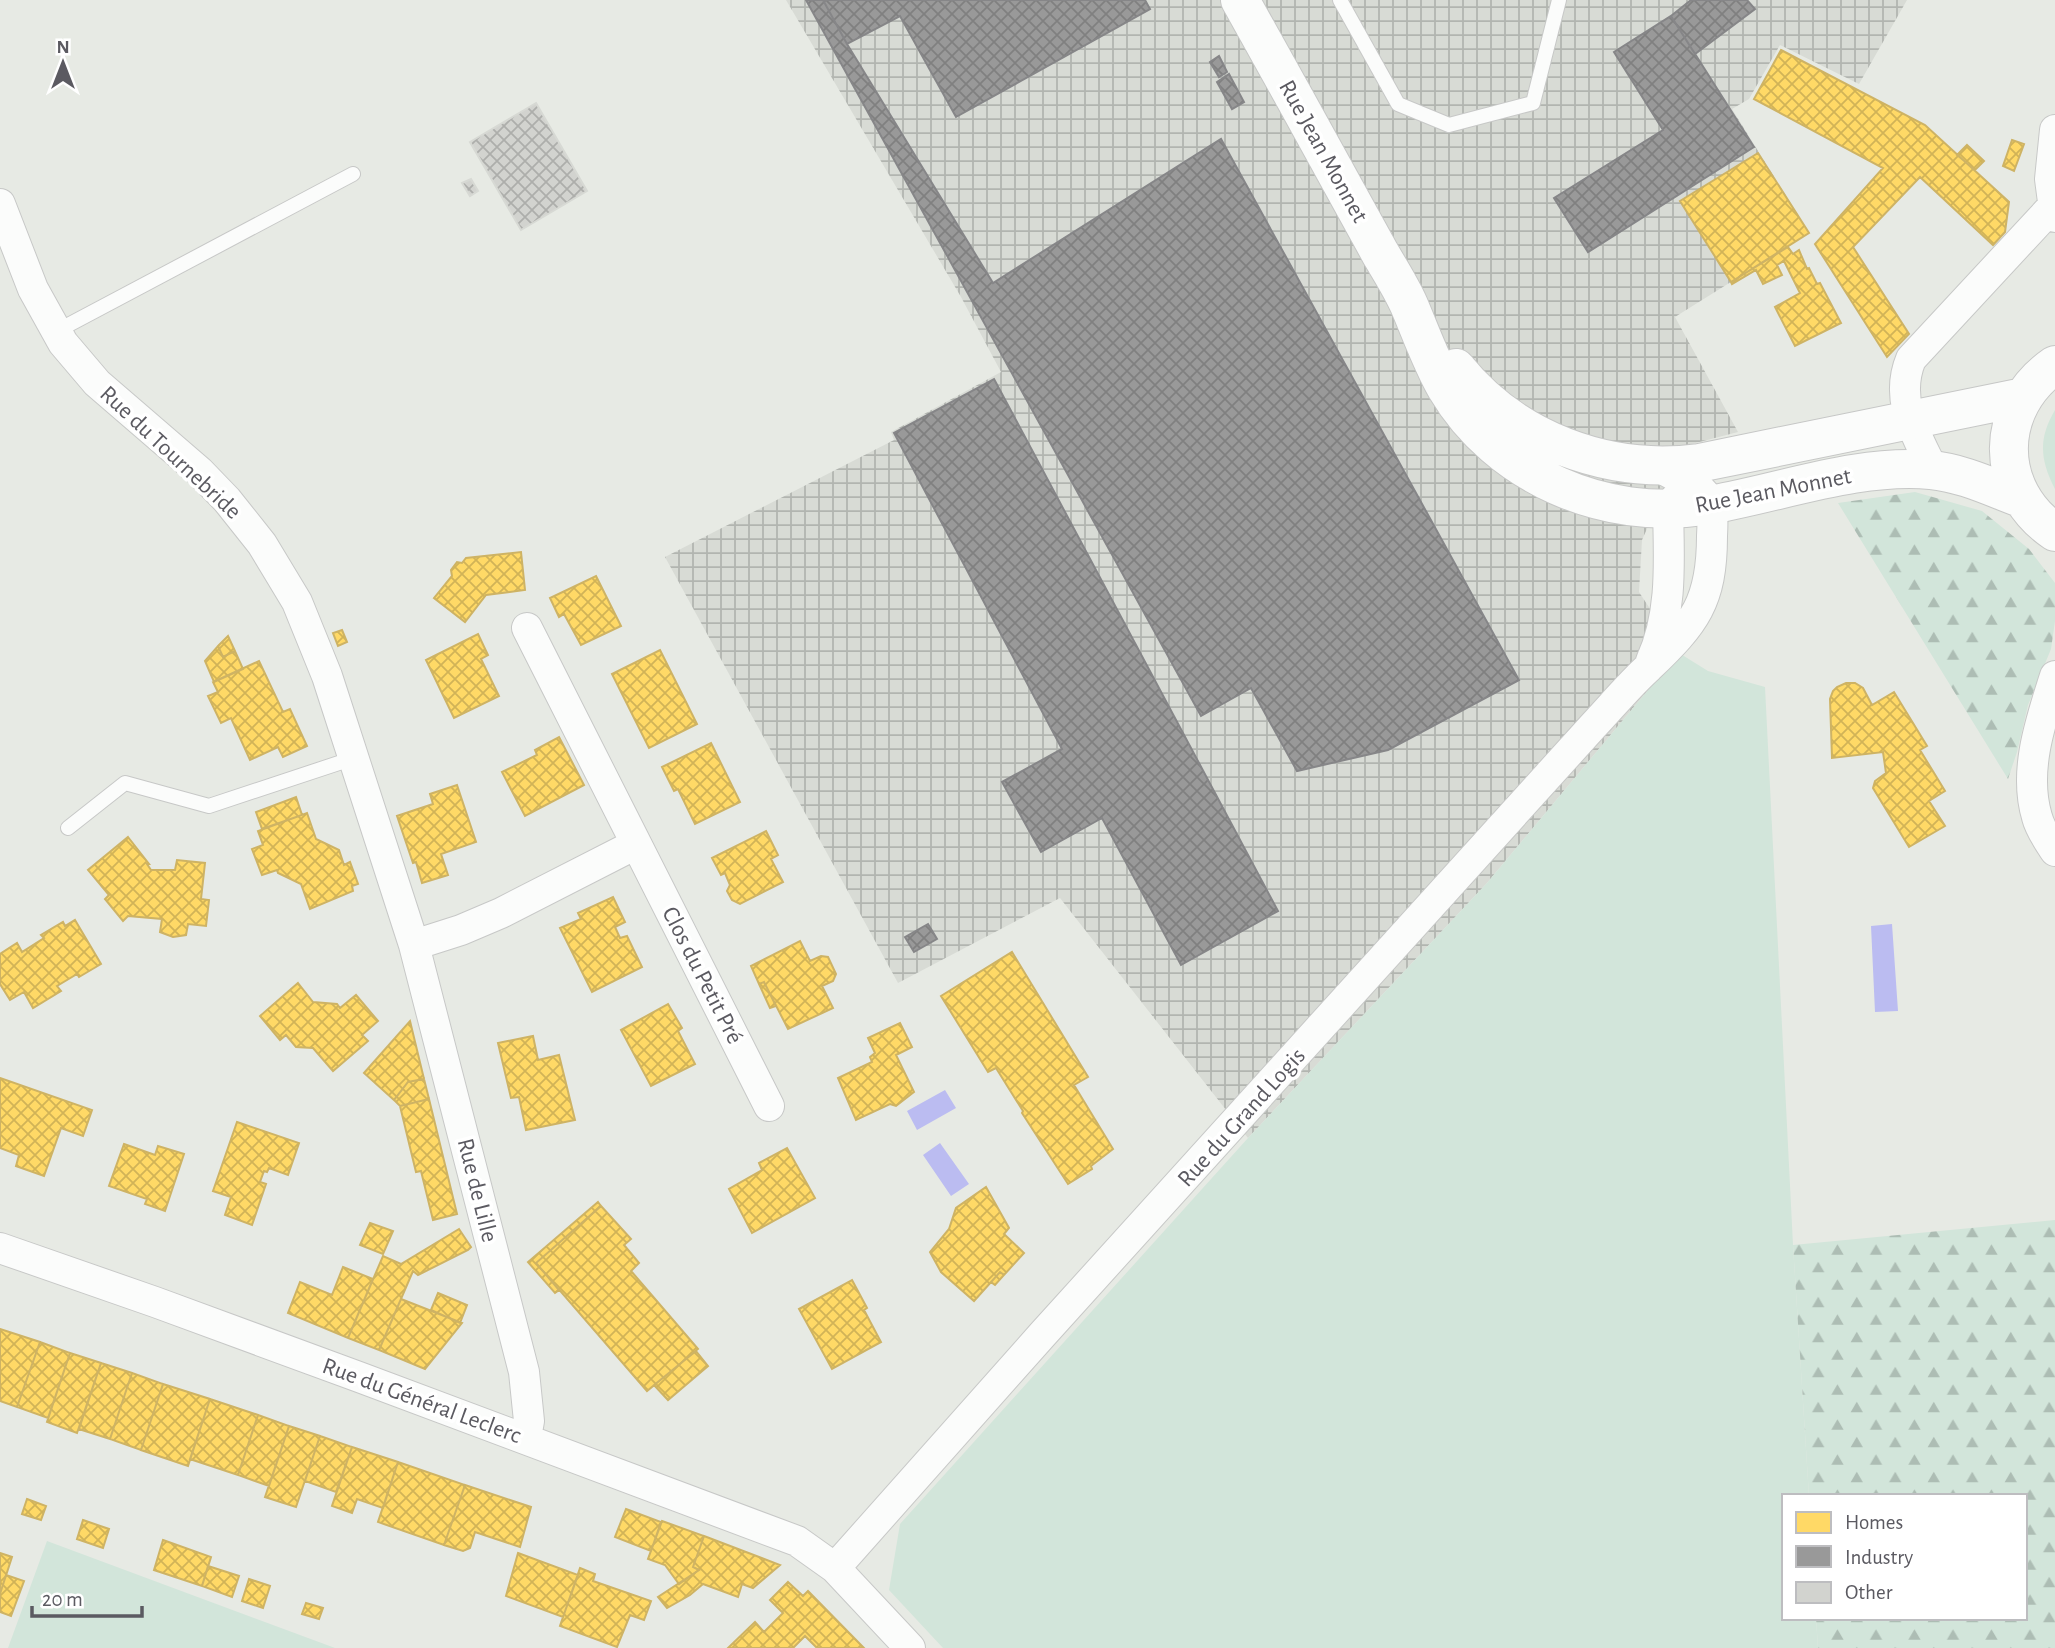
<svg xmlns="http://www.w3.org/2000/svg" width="2055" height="1648" viewBox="0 0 2055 1648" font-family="'Alegreya Sans',sans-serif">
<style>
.industrial{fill:url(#industrial-grid)}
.grass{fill:#d2e5da}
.forest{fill:url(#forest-firs)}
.water{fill:#bbbcf1}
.homes{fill:url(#homes-cross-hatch);stroke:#ceb364;stroke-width:2}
.industry{fill:url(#industry-cross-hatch);stroke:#868688;stroke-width:2}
.building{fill:url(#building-cross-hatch);stroke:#d7d9d4;stroke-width:2}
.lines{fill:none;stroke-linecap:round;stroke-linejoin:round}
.lane-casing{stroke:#c7c8c7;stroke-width:16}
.street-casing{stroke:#c7c8c7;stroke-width:32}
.secondary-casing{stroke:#c6c7c6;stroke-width:40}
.lane{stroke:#fbfcfb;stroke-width:14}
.street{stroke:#fbfcfb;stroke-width:30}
.secondary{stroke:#fbfcfb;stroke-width:38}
.labels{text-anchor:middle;stroke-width:7;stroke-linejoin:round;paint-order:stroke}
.street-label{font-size:24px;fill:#5b5a61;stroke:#fff}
</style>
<defs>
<pattern id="industrial-grid" width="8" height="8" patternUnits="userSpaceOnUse" patternTransform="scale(1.75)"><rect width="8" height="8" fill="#d8dbd5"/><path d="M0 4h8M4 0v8" fill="none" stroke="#b2b5b0"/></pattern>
<pattern id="forest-firs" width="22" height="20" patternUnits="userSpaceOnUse" patternTransform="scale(1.75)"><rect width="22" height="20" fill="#d2e5da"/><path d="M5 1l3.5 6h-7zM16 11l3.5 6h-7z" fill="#adbdb4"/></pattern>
<pattern id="homes-cross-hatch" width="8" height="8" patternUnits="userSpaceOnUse" patternTransform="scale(1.75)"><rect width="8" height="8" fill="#ffd966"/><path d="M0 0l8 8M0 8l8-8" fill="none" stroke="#d1b357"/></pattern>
<pattern id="industry-cross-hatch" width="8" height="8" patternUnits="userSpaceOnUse" patternTransform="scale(1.75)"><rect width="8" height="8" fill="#999"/><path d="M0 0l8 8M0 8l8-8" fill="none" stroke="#808080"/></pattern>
<pattern id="building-cross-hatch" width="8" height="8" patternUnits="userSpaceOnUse" patternTransform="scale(1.75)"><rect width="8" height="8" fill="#d2d3cf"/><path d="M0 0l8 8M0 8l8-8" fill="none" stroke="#adaeab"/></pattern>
</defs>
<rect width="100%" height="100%" fill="#e7eae4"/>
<!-- industrial -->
<path class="industrial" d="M786 0H1907L1859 84 1780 45 1749 99 1732 109 1809 233 1675 317 1738 432 1684 446 1642 540 1639 592 1679 653 1487 883 1248 1138 1060 898 898 983 665 557 894 440 891 432 1001 372 961 297Z"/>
<!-- grass -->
<path class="grass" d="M2055 410V489C2040 460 2038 439 2055 410Z
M1679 653 1708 671 1765 687 1793 1245 1809 1496H1784V1618H1816L1818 1648H943L889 1590 900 1524 1248 1138 1487 883Z
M47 1541 335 1648H8Z"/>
<!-- forest -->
<path class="forest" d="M1915 492 1982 511 2029 549 2055 583V621L2051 649 2028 705 2017 752 2008 779 1838 503Z
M2055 1220V1648H1818L1816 1618H2025V1496H1809L1793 1245Z"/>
<!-- water -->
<path class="water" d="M1892 924 1898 1011 1875 1012 1871 926Z
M945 1090 956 1108 917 1130 907 1111Z
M940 1143 969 1184 951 1196 923 1155Z"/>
<!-- homes -->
<path class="homes" d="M1781 50 1925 125 2009 202 2005 232 1993 245 1920 177 1853 247 1909 334 1887 357 1815 244 1883 168 1754 99Z
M2012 140 2024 144 2014 171 2003 166Z
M1967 145 1984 161 1975 170 1957 155Z
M1758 153 1809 233 1731 282 1680 201Z
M1788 247 1793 254 1799 250 1807 269 1809 268 1817 284 1820 283 1841 323 1795 346 1775 307 1800 293 1784 261 1777 265 1782 275 1763 284 1756 270 1732 284 1731 282Z
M521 552 525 590 486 595 465 622 434 598 452 576 451 570 457 562 462 563 466 558Z
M596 576 621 626 581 645 564 614 559 617 550 598Z
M342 630 347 642 338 646 333 633Z
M478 634 488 655 481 659 499 696 454 718 426 660Z
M228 636 235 651 223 657 218 646Z
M218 646 223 657 235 651 243 669 214 682 205 661Z
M660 650 697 724 649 748 612 674Z
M259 661 283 712 290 709 307 746 283 757 278 747 250 760 231 718 221 723 208 696 218 692 213 682Z
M1846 683H1855L1863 688 1872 705 1894 692 1927 746 1920 750 1945 791 1929 801 1945 826 1909 847 1873 788 1875 781 1886 773 1883 752 1832 758 1830 699 1833 691 1837 687Z
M559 737 584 785 525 816 502 772 537 755 535 750Z
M711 743 740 802 695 824 678 789 674 791 662 767Z
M457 785 476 842 441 854 448 875 422 883 416 862 413 863 397 816 433 804 430 794Z
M296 797 302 815 262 829 256 812Z
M307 813 316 839 339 850 344 865 350 862 358 884 352 886 353 891 310 909 301 884 278 873 277 870 262 875 252 849 263 845 258 831Z
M766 831 778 855 771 859 783 882 740 904 732 900 727 891 730 885 725 873 721 875 712 858Z
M128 837 149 864H147L151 870H175L177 860 205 863 201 899 209 900 206 926 188 924 186 935 173 937 160 932 162 919 128 916 123 921 105 899 109 895 88 870Z
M613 897 625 922 615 927 620 938 627 936 642 967 592 992 560 928 581 919 578 913Z
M75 920 101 964 79 977 77 974 57 986 61 991 33 1008 24 992 10 1000 0 984V954L17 943 22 952 44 938 41 935 63 922 65 926Z
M800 941 810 961 821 956 828 957 836 974 833 981 822 986 833 1008 788 1029 764 982 759 984 751 966Z
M1012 952 1088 1077 1074 1085 1113 1149 1091 1166 1092 1169 1068 1184 1022 1113 1023 1111 996 1068 988 1072 941 996Z
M764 982 776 1006 770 1008 759 984Z
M298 983 313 1002 337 1004 340 1008 356 995 378 1021 362 1035 368 1041 333 1071 313 1048 296 1047 286 1035 280 1040 260 1016Z
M668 1004 682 1028 678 1031 695 1064 651 1086 621 1030Z
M410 1021 424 1079 408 1082 394 1100 364 1073Z
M900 1023 912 1047 896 1055 914 1092 896 1106 890 1104 856 1120 838 1078 872 1062 870 1057 875 1053 868 1038Z
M533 1036 538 1060 559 1055 575 1120 526 1130 519 1097 511 1098 498 1043Z
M0 1078 92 1110 83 1136 61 1128 44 1176 16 1166 19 1155 0 1148Z
M424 1079 429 1099 400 1106 394 1100 408 1082Z
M429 1099 457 1214 433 1220 421 1171 416 1172 400 1106Z
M237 1122 299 1143 288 1175 269 1168 267 1172 264 1171 260 1182 266 1184 252 1225 225 1215 231 1197 213 1191Z
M124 1144 155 1155 158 1146 184 1154 165 1211 145 1204 147 1199 109 1186Z
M787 1148 815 1198 752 1233 729 1189 762 1170 759 1163Z
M986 1187 1009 1228 1004 1234 1024 1253 1004 1275 1000 1272 974 1301 941 1272 930 1252 949 1229 956 1208Z
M598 1202 601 1206 536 1263 559 1290 555 1293 528 1262Z
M601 1206 631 1239 624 1245 639 1263 631 1271 698 1349 647 1391 536 1263Z
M370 1223 393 1231 383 1254 360 1245Z
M459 1229 471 1247 468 1250 418 1275 413 1271 379 1350 348 1338 383 1256 401 1264Z
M343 1267 373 1279 348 1338 288 1313 300 1282 332 1295Z
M1000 1272 1004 1275 995 1285 991 1282Z
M852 1280 867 1308 864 1310 881 1342 832 1369 799 1309Z
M438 1293 467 1305 460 1323 431 1310Z
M401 1299 462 1323 425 1369 379 1350Z
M0 1329 40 1342 17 1407 0 1401Z
M40 1342 70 1353 48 1418 17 1407Z
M696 1351 708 1366 668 1400 654 1385Z
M70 1353 101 1363 77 1433 47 1422Z
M101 1363 132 1373 110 1439 79 1429Z
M132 1373 163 1384 141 1450 110 1439Z
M163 1384 210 1399 188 1466 141 1450Z
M210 1399 258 1415 238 1475 190 1459Z
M258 1415 289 1426 269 1486 238 1475Z
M289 1426 320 1436 296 1507 265 1497Z
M320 1436 352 1447 336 1492 305 1481Z
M352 1447 398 1462 383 1508 357 1499 352 1513 332 1506Z
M398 1462 465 1485 444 1545 378 1522Z
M465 1485 531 1507 520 1547 475 1532 470 1548 463 1551 444 1545Z
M27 1499 46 1506 41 1520 22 1514Z
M626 1509 661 1522 651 1551 615 1537Z
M83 1520 109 1529 103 1548 77 1539Z
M662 1521 704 1536 693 1567 699 1570 679 1584 665 1565 648 1559Z
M704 1536 780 1565 753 1588 742 1584 738 1597 703 1584 690 1595 667 1608 658 1597 699 1570 693 1567Z
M163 1540 211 1557 202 1586 154 1570Z
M0 1553 12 1557 0 1594Z
M518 1553 578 1575 563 1617 506 1596Z
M208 1566 239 1576 232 1597 202 1586Z
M580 1568 595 1574 593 1581 651 1601 644 1620 630 1615 617 1647 560 1626Z
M6 1575 24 1581 11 1616 0 1612V1594Z
M249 1579 270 1586 263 1608 242 1601Z
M788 1582 803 1596 808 1591 864 1648H817L805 1636 793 1648H728L755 1622 764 1632 783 1613 770 1600Z
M306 1603 323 1608 319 1619 302 1614Z"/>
<!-- industry -->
<path class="industry" d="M806 0H823L847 44 993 283 1221 139 1519 680 1388 750 1297 771 1251 688 1201 716Z
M823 0H1145L1150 9 956 117 900 16 847 44Z
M1691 0H1747L1755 9 1695 54 1671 16Z
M1671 16 1754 147 1588 252 1554 198 1663 130 1614 52Z
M1219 56 1227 72 1219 77 1210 62Z
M1229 74 1244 102 1232 109 1217 82Z
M994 379 1278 911 1181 965 1102 818 1041 852 1002 782 1062 749 894 433Z
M928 924 937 939 914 952 905 937Z"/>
<!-- building -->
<path class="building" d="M536 103 587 191 521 230 470 142Z
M471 179 478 191 470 196 462 183Z"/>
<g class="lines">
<defs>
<path id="lane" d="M1340 0 1398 104 1449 125 1533 103 1559 0
M55 332 353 174
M68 828 125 783 209 806 354 758"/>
<path id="street" d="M2055 130 2050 179 2055 217
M0 204 33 289 63 343 97 383 199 471 227 500 262 544 297 602 327 676 414 945 524 1372 529 1421 526 1438
M1933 470C1916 434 1894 400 1911 359L2053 206
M527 628 769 1106
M1651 661C1673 613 1669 560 1668 508L1674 500 1681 494
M2055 676C2041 720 2023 771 2037 817 2040 829 2048 840 2055 851
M414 945 461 930 501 913 636 844
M0 1248 155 1302 359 1377 797 1541 835 1568 910 1648
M835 1568 1042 1335 1593 726C1611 707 1629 685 1649 667 1695 623 1712 602 1712 536 1713 519 1714 502 1701 490L1659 467"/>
<path id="secondary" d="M1240 0C1287 84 1334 169 1380 253 1390 270 1401 287 1409 305 1421 333 1431 362 1446 388 1498 476 1605 521 1704 506 1777 494 1857 463 1931 470 1963 473 1993 488 2023 499
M2055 365C1994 407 1993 490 2055 532
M1456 368C1514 440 1607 475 1699 463L2023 397"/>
</defs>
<!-- lane casing -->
<use href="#lane" class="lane-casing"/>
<!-- street casing -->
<use href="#street" class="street-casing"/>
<!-- secondary casing -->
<use href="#secondary" class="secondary-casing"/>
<!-- lane -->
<use href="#lane" class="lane"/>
<!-- street -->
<use href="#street" class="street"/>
<!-- secondary -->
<use href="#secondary" class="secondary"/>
</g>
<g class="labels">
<!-- street labels -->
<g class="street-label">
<text transform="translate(1324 151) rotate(61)" y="8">Rue Jean Monnet</text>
<text transform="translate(171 452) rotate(43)" y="8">Rue du Tournebride</text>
<text transform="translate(1773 490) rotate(-11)" y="8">Rue Jean Monnet</text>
<text transform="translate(703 975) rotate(63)" y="8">Clos du Petit Pré</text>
<text transform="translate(1241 1117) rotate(-48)" y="8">Rue du Grand Logis</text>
<text transform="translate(478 1190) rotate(76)" y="8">Rue de Lille</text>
<text transform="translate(422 1400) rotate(20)" y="8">Rue du Général Leclerc</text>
</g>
</g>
<!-- legend -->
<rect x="1782" y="1494" width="245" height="126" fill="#ffffff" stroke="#bdbdc0" stroke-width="2"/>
<rect x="1796" y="1512" width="35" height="21" fill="#ffd966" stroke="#bdbdc0" stroke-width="2"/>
<text x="1845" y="1529" font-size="21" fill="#5b5a61">Homes</text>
<rect x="1796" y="1546" width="35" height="21" fill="#999999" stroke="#bdbdc0" stroke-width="2"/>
<text x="1845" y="1564" font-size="21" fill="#5b5a61">Industry</text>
<rect x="1796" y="1582" width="35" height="21" fill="#d2d3cf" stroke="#bdbdc0" stroke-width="2"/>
<text x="1845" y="1599" font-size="21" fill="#5b5a61">Other</text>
<!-- north arrow -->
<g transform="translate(63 63)" stroke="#ffffff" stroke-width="5" paint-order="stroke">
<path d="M0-5L12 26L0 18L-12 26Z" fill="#5b5a61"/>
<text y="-10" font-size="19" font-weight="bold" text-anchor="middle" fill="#5b5a61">N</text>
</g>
<!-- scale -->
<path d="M32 1606v10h110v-10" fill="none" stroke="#5b5a61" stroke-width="3.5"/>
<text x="42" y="1606" font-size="21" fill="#5b5a61" stroke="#ffffff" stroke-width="5" paint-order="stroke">20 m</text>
</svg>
